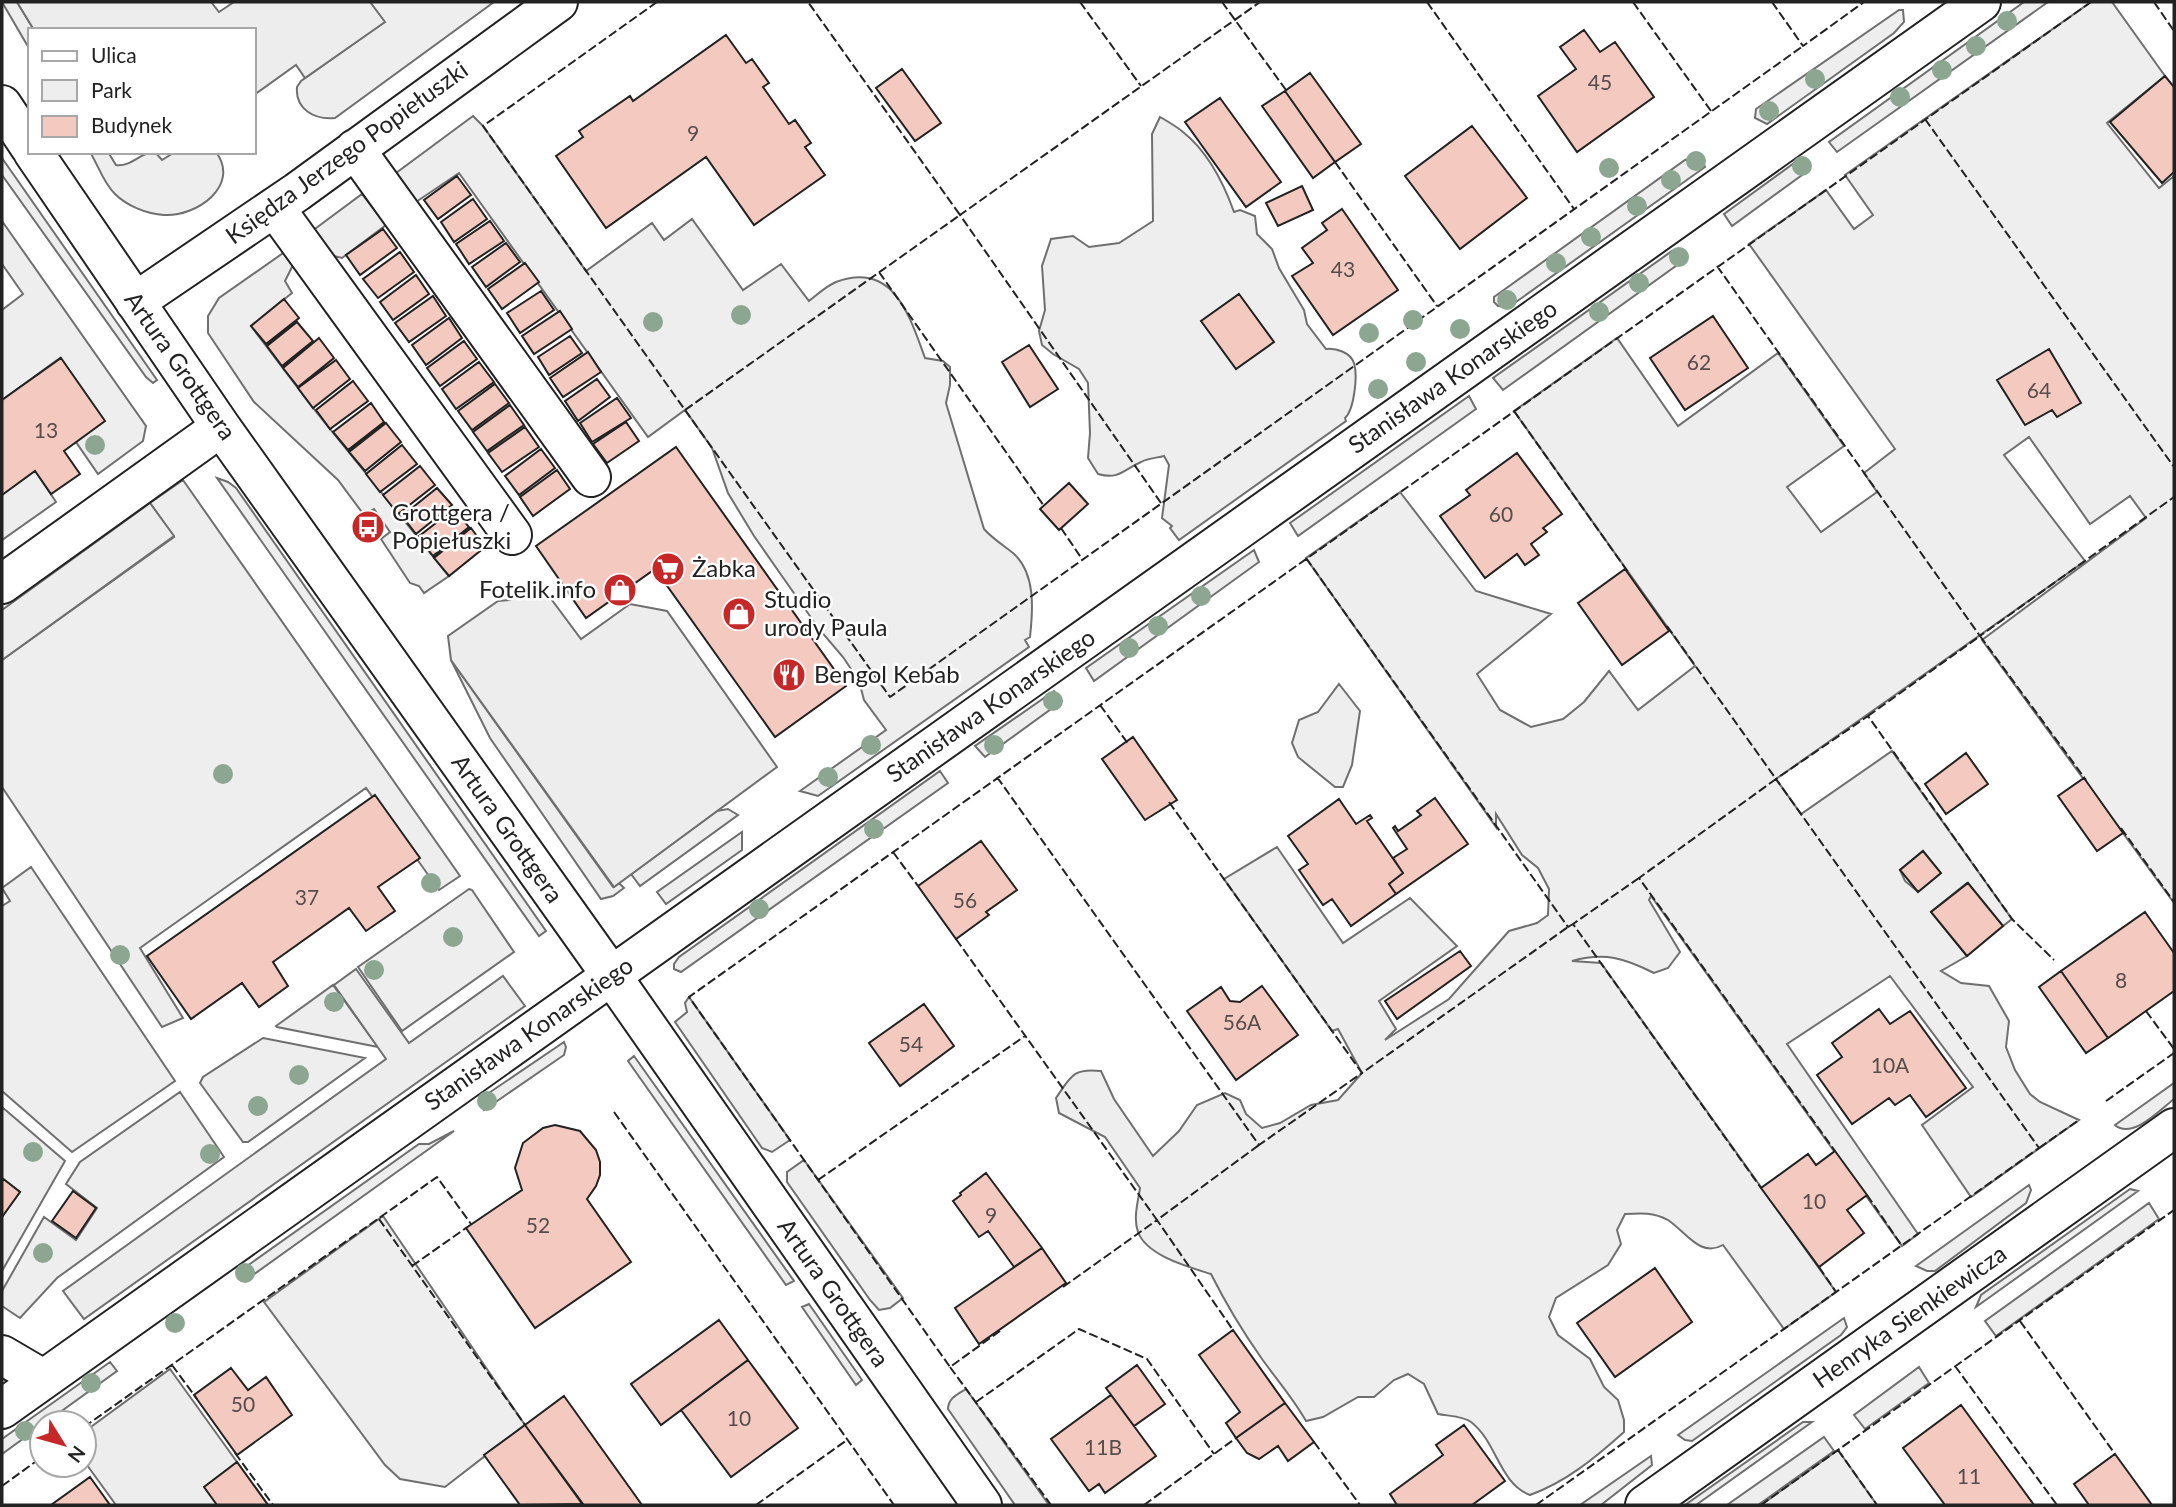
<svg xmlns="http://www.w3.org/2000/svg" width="2176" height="1507" viewBox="0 0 2176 1507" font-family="Lato,sans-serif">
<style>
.green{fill:#eee;stroke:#6f6f6f;stroke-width:2;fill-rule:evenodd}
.parking{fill:#ededed;stroke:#6f6f6f;stroke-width:2}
.building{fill:#f3c9c0;stroke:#222;stroke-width:2}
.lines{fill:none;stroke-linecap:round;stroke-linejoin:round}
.minor-casing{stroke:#222;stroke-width:42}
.minor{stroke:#fff;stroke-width:38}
.fence{stroke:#222;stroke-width:2;stroke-dasharray:9 3.5;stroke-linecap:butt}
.tree{fill:#8da692}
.labels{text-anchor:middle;stroke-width:5;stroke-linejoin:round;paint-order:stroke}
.number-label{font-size:21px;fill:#564c4a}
.street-label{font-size:24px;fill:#222;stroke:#fff}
.poi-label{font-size:24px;fill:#222;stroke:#fff;text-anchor:start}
</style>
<rect width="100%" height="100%" fill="#fff"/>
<!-- green -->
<path class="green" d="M2 2H17L34 30H30V50Z
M370 2H494L335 118C314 120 295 109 297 87L301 81 384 22Z
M2024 2H2048L1837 152 1829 142Z
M2091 2H2112L2165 76 2107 123 2159 188 2174 176V903L1982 640 2146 518 2130 496 2090 524 2029 437 2004 455 2085 561 1776 779 1801 814 1892 751 2012 919 2003 926 1967 883 1931 912 1967 956 1941 971 1961 983 1989 986 2009 1021 2006 1047 2015 1070 2030 1094 2040 1102 2079 1120 1971 1197 1922 1125 1973 1087 1890 976 1787 1044 1918 1234 1902 1246 1651 896 1649 900 1680 952 1668 968 1654 973C1624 958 1605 952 1572 961L1601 963 1836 1292 1784 1329 1723 1245C1700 1258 1686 1232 1668 1220 1654 1212 1640 1213 1625 1214L1617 1230 1621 1244 1608 1265 1556 1298 1549 1317 1558 1335 1590 1359 1604 1387 1618 1400 1624 1420V1432C1595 1458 1566 1482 1530 1495 1499 1483 1497 1442 1471 1422 1464 1416 1448 1416 1438 1414L1424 1384 1408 1374 1394 1380 1374 1397H1358L1323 1417 1306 1421C1293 1398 1277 1380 1262 1359 1243 1332 1226 1304 1211 1274 1189 1267 1147 1256 1138 1232 1133 1218 1138 1202 1140 1188L1105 1137 1059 1113 1056 1098C1071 1076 1073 1068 1101 1071L1114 1099 1153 1156 1179 1131 1197 1105 1225 1093 1240 1100 1246 1114 1262 1128 1280 1123 1311 1105 1338 1100 1362 1073 1338 1029 1332 1031 1224 879 1277 847 1343 943 1410 898 1457 946 1379 1001 1396 1029 1385 1040 1449 999 1509 931 1537 923 1548 915 1549 889 1538 868 1522 855 1496 814V827L1306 558 1400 492 1476 591 1551 614 1477 674 1500 710 1531 727 1563 719 1584 702 1609 671 1638 710 1695 666 1514 411 1617 338 1678 426 1778 353 1844 446 1787 487 1821 532 1877 492 1864 473 1895 449 1749 244 1826 190 1854 229 1873 215 1845 175ZM1923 851 1940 873 1917 891 1905 881 1900 870Z
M1899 10H1903L1904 22 1894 33 1767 124 1755 118 1756 109Z
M473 116 483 126 586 271 652 223 664 240 692 219 743 290 781 264 809 301C817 295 826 286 836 282 893 261 909 314 925 358L943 361 950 367V385L946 403 984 529C993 539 1003 545 1013 553 1036 573 1033 610 1030 637L1025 640 1029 647 818 796 800 791 886 730 864 700 859 681 843 657 819 629 754 536 728 493 712 448 685 410 648 437 459 173 413 204 392 176Z
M1160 117C1167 121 1176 126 1183 132 1207 151 1224 184 1234 212L1240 210 1255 216 1257 234 1272 249 1279 268 1304 310 1307 324 1326 349C1336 348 1350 352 1354 363 1358 376 1354 410 1345 418L1346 421 1179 540 1170 528 1172 526 1162 518 1169 465 1164 456C1157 458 1148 458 1141 462 1123 470 1119 480 1098 474L1088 458 1090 433 1088 383 1079 369 1053 354 1042 345 1039 331 1045 310 1042 266 1051 239 1073 236 1089 247 1119 243 1153 221 1152 134Z
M90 152H108L116 165C132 167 140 152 155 152L162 160 175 152H216C241 186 196 217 164 215 147 214 127 206 115 194 104 184 98 165 90 152Z
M1694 157 1702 160 1705 167 1509 307 1498 306 1494 302V297L1685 160Z
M2 158 157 380 153 383 146 377 2 175Z
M1801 158 1809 170 1732 226 1724 214Z
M362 194 386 225 342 258 330 255 308 234Z
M2 221 146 426 143 441 98 474 76 442 60 358 2 400V310L23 294 2 264Z
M286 251 294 263 285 281 292 293 251 326 313 408 449 576 424 593 419 586 410 583 381 539 390 532 374 509 364 515 338 480 254 402 208 333V316L219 298Z
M1672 251 1680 263 1503 390 1493 378Z
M1469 396 1476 409 1298 536 1290 523Z
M35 470 56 502 2 540V494Z
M217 478 228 482 236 488 546 931 539 936Z
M183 480 460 876 439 890 366 788 140 948 183 1018 162 1027 2 787V660L174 537 150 503Z
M1254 550 1259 562 1094 681 1086 668Z
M451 660 613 887 619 883 624 888 613 896 601 899 490 738Z
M1339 684 1360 711 1352 765 1343 787H1335L1298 757 1292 743 1299 720 1318 712Z
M1054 691 1062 701 985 757 975 746Z
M940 771 948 783 681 972 674 969V964L679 957Z
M728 809 738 815 640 886 631 874 717 811Z
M742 832V850L666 904 657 892Z
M31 867 175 1081 72 1152 2 1091V906L10 901 2 888Z
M469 889 472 890 514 952 402 1031 358 967Z
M333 985 378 1047 277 1027 276 1026Z
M689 997 790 1140 772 1152 762 1148 675 1022 687 1012 685 1003Z
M263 1038 365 1058 248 1142H243L200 1083 203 1077Z
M564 1042 566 1047 564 1055 484 1110 479 1103 480 1099Z
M634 1056 794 1281 786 1285 628 1061Z
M2174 1083V1099C2160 1110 2132 1140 2115 1125Z
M180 1092 224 1157 57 1278 20 1318 2 1306V1291L44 1217 76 1240 97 1208 66 1184 80 1162Z
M2 1107 65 1161 2 1271V1217L20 1192 2 1178Z
M454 1131 246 1280 240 1271 419 1144H429Z
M804 1160 903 1298 890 1308 879 1310 870 1300 787 1182V1172Z
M2029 1185 2031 1190 2026 1203 1935 1271H1927L1916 1266Z
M2130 1189 2138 1191 1976 1307 1981 1295Z
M2149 1203 2159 1219 1996 1336 1985 1321Z
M383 1216 525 1425 445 1487 400 1479 385 1465 264 1302Z
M809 1304 862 1380 856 1385 802 1307Z
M1844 1318 1847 1327 1841 1335 1692 1441 1685 1440 1678 1435Z
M110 1362 117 1371 45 1423H42V1425L2 1454V1439Z
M1919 1367 1929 1383 1865 1429 1854 1415Z
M966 1389 1049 1505H1015L948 1409C948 1398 958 1394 966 1389Z
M1803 1422H1812L1696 1505H1685Z
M1824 1437 1834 1451 1758 1505H1727Z
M1838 1450 1877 1505H1761Z
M1651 1456 1652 1465 1601 1505H1580Z"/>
<!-- parking -->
<path class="parking" d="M17 2H211L219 12 234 2H370L385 22 305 78 296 65 254 95V30H34Z
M150 503 174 536 2 660V610Z
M537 580 581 639 630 604 667 611 777 767 614 887 451 660 448 636 498 601 510 600Z
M356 969 409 1043 503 976 525 1006 84 1319 63 1291 386 1059 334 985Z
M170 1369 268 1505H116L84 1461V1432Z"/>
<!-- building -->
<path class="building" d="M1584 30 1600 52 1615 42 1654 97 1577 152 1538 96 1576 69 1560 47Z
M726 35 746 63 752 59 769 83 763 87 789 124 795 120 811 143 805 147 825 175 754 225 706 157 606 228 556 156 583 137 579 131 630 96 633 101Z
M902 69 941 123 915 141 876 88Z
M1310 73 1361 144 1335 162 1285 91Z
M2165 76 2174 87V172L2162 183 2110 122Z
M1285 91 1335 162 1313 178 1262 106Z
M1220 98 1281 182 1246 207 1185 122Z
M1472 126 1527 198 1460 249 1405 176Z
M457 176 471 195 438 219 424 200Z
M1302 186 1313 210 1278 226 1266 203Z
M473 199 487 219 454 242 441 222Z
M1342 209 1398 290 1333 335 1292 276 1313 263 1302 248 1327 230 1322 223Z
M490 221 504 241 469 264 456 244Z
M383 229 397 248 360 275 346 255Z
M506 243 520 262 486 287 472 267Z
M400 252 414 272 378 298 363 279Z
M525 263 539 282 502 309 488 289Z
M416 275 429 294 393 320 380 302Z
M541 291 554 310 520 333 507 313Z
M1239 294 1274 342 1236 369 1201 321Z
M433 296 446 316 409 342 395 323Z
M284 299 299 318 266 344 251 326Z
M560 311 572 329 534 354 522 336Z
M1713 316 1748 368 1685 410 1650 358Z
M449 318 462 338 426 365 412 345Z
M297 322 313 341 282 366 267 346Z
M570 336 582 353 549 375 538 357Z
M319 338 334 358 298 387 283 368Z
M464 341 477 359 440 386 427 368Z
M1029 345 1058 389 1030 407 1002 362Z
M2049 349 2081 403 2057 417 2052 410 2025 425 1997 380Z
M588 352 601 372 563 397 550 378Z
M61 358 105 421 64 451 80 474 51 494 35 471 2 495V400Z
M336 360 350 379 313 408 298 388Z
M479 362 494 382 456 409 442 389Z
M597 379 610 397 578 421 565 401Z
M353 381 368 401 330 429 316 410Z
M495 384 509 403 472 430 458 411Z
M617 398 631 418 592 442 580 423Z
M371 403 384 422 348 450 333 432Z
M510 405 524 425 487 451 473 432Z
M626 422 639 441 607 463 593 444Z
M386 423 401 442 365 471 349 452Z
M525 427 539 447 502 472 488 453Z
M402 445 417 464 380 492 366 474Z
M676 447 846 686 775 737 655 569 586 618 536 546Z
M541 449 555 468 519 495 505 476Z
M1517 453 1562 514 1543 528 1547 532 1531 544 1539 555 1525 565 1517 554 1485 578 1440 516 1470 495 1466 490Z
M420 466 435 485 398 514 383 495Z
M557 470 570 489 533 516 520 497Z
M1069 483 1088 504 1059 530 1040 509Z
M437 488 452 505 416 534 402 516Z
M454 509 469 527 433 556 418 537Z
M471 528 485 547 449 576 434 558Z
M1625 569 1669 631 1622 665 1578 603Z
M1133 737 1177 800 1145 820 1102 759Z
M1966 753 1988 784 1946 814 1925 784Z
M2084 778 2123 833 2097 851 2058 796Z
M375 795 420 858 378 887 395 911 366 931 349 908 273 962 288 986 259 1007 242 983 191 1019 147 956Z
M1435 798 1468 844 1396 894 1389 884 1403 873 1393 858 1407 849 1393 828 1395 826 1398 831 1421 815 1417 811Z
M1339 799 1356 824 1370 815 1372 818 1367 821 1403 873 1389 884 1396 894 1351 926 1332 899 1323 905 1299 870 1308 864 1288 836Z
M981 841 1017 890 986 912 989 915 956 939 918 886Z
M1923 851 1941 873 1918 892 1900 870Z
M1968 883 2003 926 1967 956 1931 912Z
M2145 912 2174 953V991L2108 1038 2061 971Z
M1460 951 1471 966 1397 1019 1385 1001Z
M2061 971 2108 1038 2086 1053 2039 987Z
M1262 986 1298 1035 1236 1080 1187 1011 1221 987 1230 1001 1240 1002Z
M924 1004 954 1046 900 1086 869 1043Z
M1879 1009 1890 1024 1910 1011 1966 1088 1926 1117 1910 1095 1895 1105 1889 1098 1852 1124 1817 1075 1842 1057 1832 1043Z
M555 1125 580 1131 596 1150 600 1162V1175L596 1186 587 1199 631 1262 535 1328 466 1228 522 1190 515 1168 523 1143 543 1128Z
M1835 1151 1867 1195 1847 1210 1864 1233 1819 1267 1761 1188 1808 1154 1816 1165Z
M986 1173 1042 1248 1014 1267 988 1231 979 1237 953 1201 961 1195 960 1193Z
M2 1178 20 1192 2 1217Z
M73 1191 96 1208 76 1238 52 1221Z
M1042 1248 1066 1283 979 1344 955 1308Z
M1655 1268 1692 1322 1615 1377 1577 1323Z
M719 1320 748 1360 661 1425 631 1384Z
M1233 1330 1285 1403 1236 1438 1226 1423 1240 1412 1199 1355Z
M748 1360 798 1428 731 1477 681 1410Z
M1137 1365 1165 1404 1134 1426 1106 1388Z
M231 1368 248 1390 266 1377 292 1415 237 1455 194 1395Z
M1111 1395 1156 1456 1105 1493 1099 1484 1089 1491 1051 1439Z
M564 1396 642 1505H583L525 1425Z
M1285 1403 1314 1442 1288 1461 1278 1446 1259 1459 1247 1453 1236 1438Z
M1961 1405 2034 1505H1945L1903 1448Z
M525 1425 583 1504 520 1505 484 1455Z
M1464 1425 1505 1481 1472 1505H1397L1390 1494 1443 1455 1436 1445Z
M2115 1454 2152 1505H2089L2074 1484Z
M237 1462 268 1505H217L204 1487Z
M90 1477 110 1505H51Z"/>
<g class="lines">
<defs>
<path id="minor" d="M2 105 30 147
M355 149 591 477
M33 152 221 427 611 975 982 1505
M275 208 512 535
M135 302 297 192 558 2
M2 584 221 427
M2 1355 43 1379
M2 1409 1981 2
M1645 1505 2174 1128"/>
</defs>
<!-- minor casing -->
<use href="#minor" class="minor-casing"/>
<!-- minor -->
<use href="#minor" class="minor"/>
<!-- fence -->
<path class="fence" d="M657 2 483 126 685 410 960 215 808 2
M1080 2 1141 86
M1222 2 1286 90
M1427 2 1574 209
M1633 2 1711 111
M1772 2 1803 46 1864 2
M2154 2 2174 31
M1925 119 2174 467
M1335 162 1437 306
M1717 266 1980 636 2174 497
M879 272 1044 506
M685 410 890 697 1803 46
M1514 411 1628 572
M1161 503 960 215 1260 2
M1061 528 1082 559
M1306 558 1568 927 1573 924
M1667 626 1776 779 1639 878 1835 1151
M1100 705 1129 745
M1868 716 1980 636 2086 780
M997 777 1259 1145 1362 1073
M1169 802 1362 1073 1568 927
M2121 828 2174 902
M893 852 918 886
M1639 878 1573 924 1761 1188
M956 939 1157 1220 1259 1145
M2146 1011 2174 1049
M2106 1101 2174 1053
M614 1112 894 1505
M2039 1148 2079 1120
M818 1180 1025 1036
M1867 1195 1902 1246
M379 1219 525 1425
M412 1266 466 1228
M1819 1267 1836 1292 2039 1148 1776 779 1868 716 2012 919 2054 960
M1063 1287 1157 1220 1233 1330
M2020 1321 2115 1454
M1000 1331 950 1367 689 997 2091 2
M172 1365 197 1399
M1955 1366 2057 1505
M950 1367 1051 1505
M976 1402 1079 1329 1147 1359 1214 1454
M84 1427 437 1177 471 1224
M1314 1442 1360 1505
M1838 1450 1877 1505
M235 1453 273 1505
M2 1486 42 1457
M756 1505 847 1440
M1144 1505 1236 1438
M1536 1505 1836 1292
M1761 1505 2174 1210"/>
</g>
<!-- trees -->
<g class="tree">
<circle cx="2007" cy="21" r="10"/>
<circle cx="1976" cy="46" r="10"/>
<circle cx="1942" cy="70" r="10"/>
<circle cx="1815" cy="79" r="10"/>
<circle cx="1900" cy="97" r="10"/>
<circle cx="1769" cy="111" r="10"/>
<circle cx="1696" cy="161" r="10"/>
<circle cx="1802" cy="166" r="10"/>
<circle cx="1609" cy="168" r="10"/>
<circle cx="1671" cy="180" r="10"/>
<circle cx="1637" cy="206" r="10"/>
<circle cx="1591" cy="237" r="10"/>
<circle cx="1679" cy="257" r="10"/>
<circle cx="1556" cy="263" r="10"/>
<circle cx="1639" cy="283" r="10"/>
<circle cx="1507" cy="300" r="10"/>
<circle cx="1599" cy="312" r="10"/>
<circle cx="741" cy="315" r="10"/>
<circle cx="1413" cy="320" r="10"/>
<circle cx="653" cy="322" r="10"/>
<circle cx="1460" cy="329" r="10"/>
<circle cx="1369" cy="333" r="10"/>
<circle cx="1416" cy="362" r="10"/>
<circle cx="1378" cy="389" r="10"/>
<circle cx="95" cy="445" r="10"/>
<circle cx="1201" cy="596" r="10"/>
<circle cx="1158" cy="626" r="10"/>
<circle cx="1129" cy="648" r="10"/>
<circle cx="1053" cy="701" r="10"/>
<circle cx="871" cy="745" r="10"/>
<circle cx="994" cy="745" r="10"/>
<circle cx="223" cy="774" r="10"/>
<circle cx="828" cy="777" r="10"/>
<circle cx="874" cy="829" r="10"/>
<circle cx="431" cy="883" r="10"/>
<circle cx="759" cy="909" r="10"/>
<circle cx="453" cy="937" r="10"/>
<circle cx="120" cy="955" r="10"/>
<circle cx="374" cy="970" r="10"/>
<circle cx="334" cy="1002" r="10"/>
<circle cx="299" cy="1075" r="10"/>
<circle cx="487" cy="1101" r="10"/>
<circle cx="258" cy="1106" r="10"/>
<circle cx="33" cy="1152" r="10"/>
<circle cx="210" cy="1154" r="10"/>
<circle cx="43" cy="1253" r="10"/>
<circle cx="245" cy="1273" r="10"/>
<circle cx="175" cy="1323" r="10"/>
<circle cx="91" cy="1383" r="10"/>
<circle cx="25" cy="1431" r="10"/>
</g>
<!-- icons -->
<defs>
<symbol id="bus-disc" viewBox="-11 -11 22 22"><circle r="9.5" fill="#c62828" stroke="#fff"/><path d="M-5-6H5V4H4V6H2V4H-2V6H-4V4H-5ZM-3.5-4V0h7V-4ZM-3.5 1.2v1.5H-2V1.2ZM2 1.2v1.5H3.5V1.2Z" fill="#fff"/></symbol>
<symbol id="supermarket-disc" viewBox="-11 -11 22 22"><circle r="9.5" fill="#c62828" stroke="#fff"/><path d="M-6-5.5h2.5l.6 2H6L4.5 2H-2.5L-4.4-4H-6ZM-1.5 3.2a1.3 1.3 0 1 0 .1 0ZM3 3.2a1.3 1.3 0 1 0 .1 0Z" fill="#fff"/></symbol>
<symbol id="shop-disc" viewBox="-11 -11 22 22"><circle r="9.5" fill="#c62828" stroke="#fff"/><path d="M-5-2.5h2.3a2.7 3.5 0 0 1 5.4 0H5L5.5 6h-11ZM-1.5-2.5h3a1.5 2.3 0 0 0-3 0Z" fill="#fff"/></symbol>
<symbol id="restaurant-disc" viewBox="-11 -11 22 22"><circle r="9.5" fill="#c62828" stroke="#fff"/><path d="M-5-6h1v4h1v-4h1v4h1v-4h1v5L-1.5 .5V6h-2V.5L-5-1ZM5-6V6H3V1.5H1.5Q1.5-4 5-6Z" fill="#fff"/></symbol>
</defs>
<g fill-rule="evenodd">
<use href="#bus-disc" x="349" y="508" width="38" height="38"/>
<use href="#supermarket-disc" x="649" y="550" width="38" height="38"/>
<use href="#shop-disc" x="601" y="571" width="38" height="38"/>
<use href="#shop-disc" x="720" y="595" width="38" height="38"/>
<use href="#restaurant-disc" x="770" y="656" width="38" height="38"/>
</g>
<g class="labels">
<!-- number labels -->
<g class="number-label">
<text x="1600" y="90">45</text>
<text x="693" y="141">9</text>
<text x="1343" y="277">43</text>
<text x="1699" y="370">62</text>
<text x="2039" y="398">64</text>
<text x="46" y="438">13</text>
<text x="1501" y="522">60</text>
<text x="307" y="905">37</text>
<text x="965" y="908">56</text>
<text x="2121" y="988">8</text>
<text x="1242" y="1030">56A</text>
<text x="911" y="1052">54</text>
<text x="1890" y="1073">10A</text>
<text x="1814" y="1209">10</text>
<text x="991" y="1223">9</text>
<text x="538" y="1233">52</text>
<text x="243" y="1412">50</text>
<text x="739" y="1426">10</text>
<text x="1103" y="1455">11B</text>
<text x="1969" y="1484">11</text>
</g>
<!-- street labels -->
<g class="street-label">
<text transform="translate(347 153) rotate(-36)" y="8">Księdza Jerzego Popiełuszki</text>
<text transform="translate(180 366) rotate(55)" y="8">Artura Grottgera</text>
<text transform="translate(1453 377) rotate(-35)" y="8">Stanisława Konarskiego</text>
<text transform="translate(991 706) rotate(-35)" y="8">Stanisława Konarskiego</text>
<text transform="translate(507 829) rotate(55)" y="8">Artura Grottgera</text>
<text transform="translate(529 1034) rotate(-35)" y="8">Stanisława Konarskiego</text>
<text transform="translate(833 1293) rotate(55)" y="8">Artura Grottgera</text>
<text transform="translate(1910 1317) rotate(-35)" y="8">Henryka Sienkiewicza</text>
</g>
<!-- poi labels -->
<g class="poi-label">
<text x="392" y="521">Grottgera /<tspan x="392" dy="28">Popiełuszki</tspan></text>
<text x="692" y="577">Żabka</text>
<text x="596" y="598" text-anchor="end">Fotelik.info</text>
<text x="764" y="608">Studio<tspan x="764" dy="28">urody Paula</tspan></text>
<text x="814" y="683">Bengol Kebab</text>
</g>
</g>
<!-- border -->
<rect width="2176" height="1507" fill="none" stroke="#222222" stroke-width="7"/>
<!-- legend -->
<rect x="28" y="28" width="228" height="126" fill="#ffffff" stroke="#a7a7a7" stroke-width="2"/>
<rect x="42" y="51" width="35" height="10" fill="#ffffff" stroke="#a7a7a7" stroke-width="2"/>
<text x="91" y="63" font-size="21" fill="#222222">Ulica</text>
<rect x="42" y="80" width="35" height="21" fill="#eeeeee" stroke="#a7a7a7" stroke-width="2"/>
<text x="91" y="98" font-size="21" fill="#222222">Park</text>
<rect x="42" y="116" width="35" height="21" fill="#f3c9c0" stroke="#a7a7a7" stroke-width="2"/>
<text x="91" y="133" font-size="21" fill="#222222">Budynek</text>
<!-- north arrow -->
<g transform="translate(63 1444) rotate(127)"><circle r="33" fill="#ffffff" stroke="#a7a7a7" stroke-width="2"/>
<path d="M0-5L12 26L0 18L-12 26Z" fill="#c62828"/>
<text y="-10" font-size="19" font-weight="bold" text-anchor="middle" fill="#222222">N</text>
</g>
</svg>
